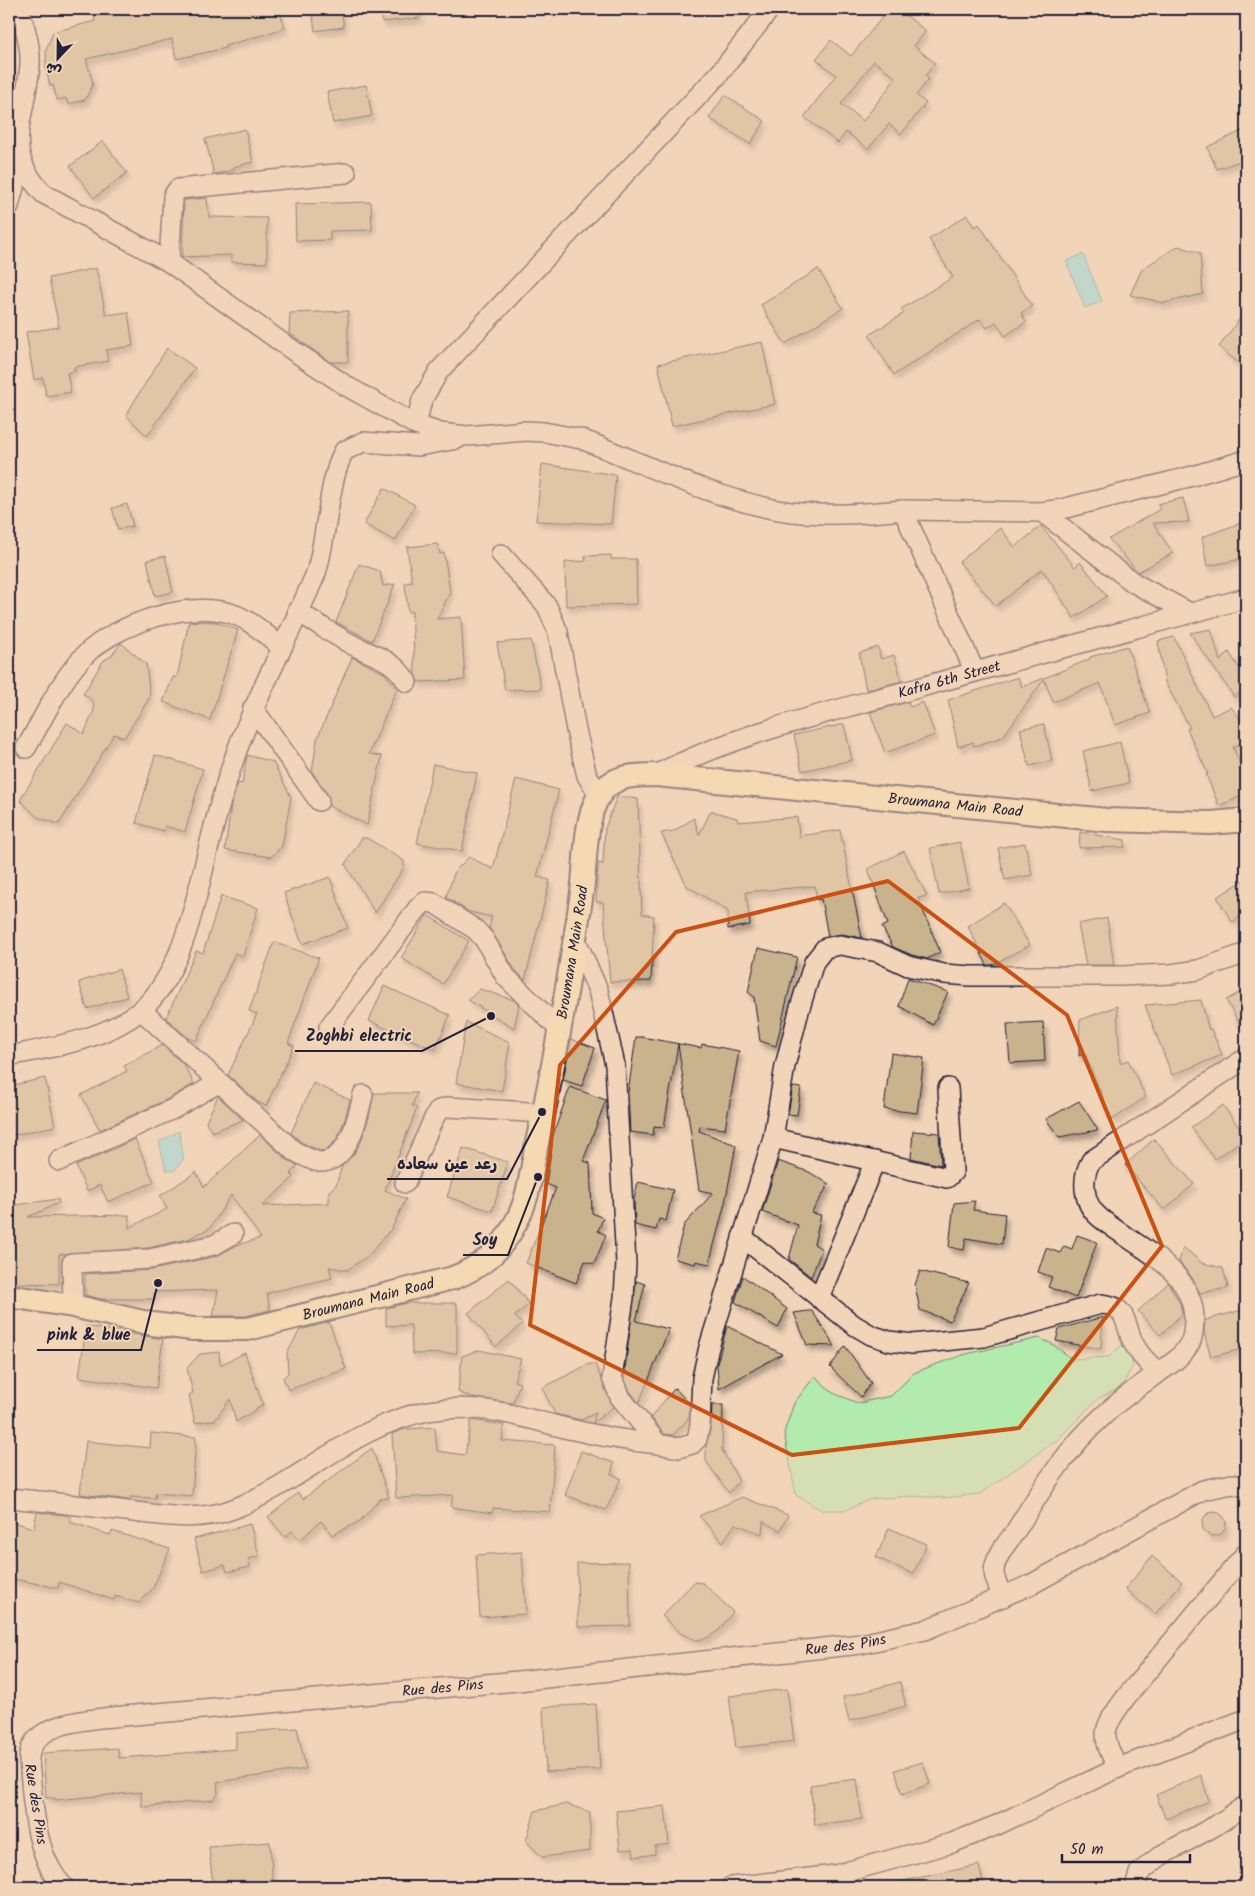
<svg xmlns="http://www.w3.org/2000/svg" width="1255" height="1896" viewBox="0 0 1255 1896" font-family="Kalam,'Playpen Sans Arabic',sans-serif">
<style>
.green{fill:#b3eaad;stroke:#6a8674}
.water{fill:#87d8e0;stroke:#5f8f9e}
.building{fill:#c9b38d;stroke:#22223b;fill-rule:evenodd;filter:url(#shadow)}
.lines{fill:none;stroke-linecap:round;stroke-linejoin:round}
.minor-casing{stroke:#22223b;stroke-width:22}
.major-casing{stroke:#22223b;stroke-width:26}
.minor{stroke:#f2d5b9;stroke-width:19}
.major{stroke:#f9ddab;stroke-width:22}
.marked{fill:none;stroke:#ca5113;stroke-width:4;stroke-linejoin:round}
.labels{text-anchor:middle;stroke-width:4;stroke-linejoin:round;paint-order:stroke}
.street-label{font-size:15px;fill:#22223b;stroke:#f2d5b9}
.leader{fill:none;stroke:#22223b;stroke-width:2}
.callout-dot{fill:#22223b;stroke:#f2d5b9;stroke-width:2}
.callout-label{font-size:16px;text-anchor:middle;font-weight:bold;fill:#22223b;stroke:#f2d5b9;stroke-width:4;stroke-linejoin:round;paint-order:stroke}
</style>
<defs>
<filter id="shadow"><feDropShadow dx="3" dy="5.5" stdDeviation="2.5" flood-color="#0004"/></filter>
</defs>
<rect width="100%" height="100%" fill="#f2d5b9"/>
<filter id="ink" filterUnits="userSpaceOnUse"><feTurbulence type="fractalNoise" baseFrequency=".02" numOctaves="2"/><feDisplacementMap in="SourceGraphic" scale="10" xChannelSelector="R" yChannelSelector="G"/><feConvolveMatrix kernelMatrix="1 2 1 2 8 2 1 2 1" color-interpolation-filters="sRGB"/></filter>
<g filter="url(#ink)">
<!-- green -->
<path class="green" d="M1039 1338 1054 1345 1072 1359 1109 1357 1127 1340 1133 1366 1121 1387 1098 1399 1057 1440 980 1494 944 1498 912 1496 871 1499 846 1510H821L796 1495 784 1433 794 1403 815 1376 833 1393 858 1403 891 1396 914 1373 934 1365 966 1354Z"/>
<!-- water -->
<path class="water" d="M1083 254 1102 301 1085 308 1066 261Z
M179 1131 184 1159 174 1171 166 1170 159 1142Z"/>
<!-- building -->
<path class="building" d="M93 9H279L285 28 225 46 226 48 176 59 172 39 86 59 93 84 85 100 68 104 66 98 57 100 53 85 50 86 46 69V50L53 32 95 21Z
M312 9H341L344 27 315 31Z
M381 9H420V18L382 22Z
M889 9H898L926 31 914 46 935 63 925 76 929 79 916 95 926 103 901 134 889 124 868 149 846 132 838 143 804 117 836 75 816 59 831 40 851 56ZM874 61 896 78 863 121 841 104Z
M366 85 372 116 333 123 327 92Z
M725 95 765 121 750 144 709 118Z
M245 129 253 162 233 167 234 170 214 174 205 139Z
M1246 129V159L1217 169 1207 147Z
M103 141 127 173 94 198 70 166Z
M207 198 209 217 267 218V263L231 262V255L182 257 184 200Z
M371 202 372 230 330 231V240L296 241 295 204Z
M967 215 974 227 979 224 1032 306 1021 313 1026 322 1005 336 996 322 987 328 980 319 894 375 869 335 904 313 901 309 953 277 929 239Z
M1178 246 1200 253 1203 294 1164 303 1130 295 1142 269Z
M96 268 106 315 128 312 133 346 106 350 108 361 74 367 75 371 67 373 71 392 46 396 43 378 34 380 26 332 59 327 49 278Z
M818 269 843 308 785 344 761 305Z
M1246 310V369L1219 347Z
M348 311V362H330L289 333 290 313Z
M762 342 775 404 672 426 658 364Z
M167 348 195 368 147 436 126 415Z
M542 464 616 475 611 524 536 521Z
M384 488 415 505 395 541 364 524Z
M1183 498 1189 522 1153 523 1173 553 1138 572 1109 539 1160 509 1158 504Z
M127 504 133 526 118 529 112 508Z
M1246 521V558L1207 566 1202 537Z
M1041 526 1075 567 1080 562 1107 596 1074 618 1042 569 996 606 959 562 1000 528 1015 547Z
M438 544 440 554 444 553 450 592 437 619 461 617 465 680 418 682 415 674 412 611 408 612 405 583 412 582 407 547Z
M611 555V559H636L637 604 566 606 565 562 586 561 585 556Z
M165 556 173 592 155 596 147 560Z
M359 564 380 571 383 586 395 584 372 641 336 622Z
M201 621 216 622 238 630 210 720 163 702 173 677H177L189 622Z
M1211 629 1220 661 1229 652 1239 668 1246 661V689L1234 697 1190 633Z
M1174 637 1212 716 1231 707 1246 726V741L1233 747 1246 778V794L1219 806 1206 774H1208L1187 729 1190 728 1165 682 1158 641Z
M531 640 541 689 505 690 497 643Z
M121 643 146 664 150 697 124 738 114 734 59 824 37 817 20 800 67 723 84 734 94 710 93 701 83 694 103 661 111 656Z
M1127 646 1150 713 1115 725 1100 683 1053 702 1044 679 1003 737 974 746 973 742 958 747 948 700 1018 677 1022 687 1090 659V657Z
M878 647 881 659 894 655 902 681 866 690 859 653Z
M352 657 384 673 397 688 369 754 382 756 367 825 329 806 328 795 312 772 317 739Z
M908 702 910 707 923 702 935 735 885 753 870 712Z
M844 724 852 760 802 771 794 735Z
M1044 724 1052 761 1029 766 1020 729Z
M1120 742 1129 783 1092 791 1083 751Z
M155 755 203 769 185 832 165 826 164 831 136 823Z
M247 755 273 762 291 797 282 846 271 857 225 850 231 805 238 783 242 784Z
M433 764 477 773 462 851 417 843Z
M516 779 559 790 537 877 550 880 525 980 515 970 489 927 492 917 469 912 446 897 455 871 469 857 493 869Z
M617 796 638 799 642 914 654 916 651 981 610 982 603 902H596L598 863 603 864 605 828Z
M711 811 737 818 738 822 797 817 799 836 840 830 862 938 842 934 828 936 821 899 817 900 815 886 746 892 750 925 728 929V911L687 886 661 833 674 831 694 818 699 835Z
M1080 832 1125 840V847L1079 848Z
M362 838H367L404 861V867L375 913 345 864Z
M960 842 969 888 939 894 930 848Z
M1025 843 1032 875 1005 880 998 848Z
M904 851 927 896 918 898 940 952 927 959 912 955 893 947 882 927 888 924 868 869Z
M330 877 348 928 302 944 284 893Z
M1246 879V913L1232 922 1217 897Z
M221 896 258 908 243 956 235 953 196 1041 187 1037 166 1018 196 951 203 953Z
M1004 903 1030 945 992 965H987L968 926Z
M427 915 469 941 443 984 401 958Z
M1107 918 1114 965H1086L1078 924Z
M274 942 319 958 288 1043 294 1046 266 1106 258 1102 228 1075 257 1014 249 1011Z
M758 948 797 957 776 1046 760 1041 754 997 748 992Z
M119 969 127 997 87 1009 79 982Z
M908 978 948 992 933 1025 899 1006Z
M384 986 450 1015 435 1050 369 1021Z
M480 989 514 1000 519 1005 514 1028 468 1000Z
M1246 989V1036L1226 1000Z
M1201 1000 1209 1030 1211 1029 1222 1055 1172 1075 1145 1005Z
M1117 1006 1120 1063 1128 1060 1146 1097 1112 1120 1085 1054 1079 1056 1080 1020Z
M466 1022 510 1042 502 1091 456 1083Z
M1043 1022 1045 1061 1010 1063 1007 1024Z
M636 1037H642L701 1048 702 1044 739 1051 725 1129 700 1126 699 1131 736 1145 725 1203 709 1264 696 1261 695 1264 675 1259 684 1225 713 1193 699 1190 678 1044 664 1127 654 1126 653 1135 630 1132 628 1092Z
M571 1039 595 1048 582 1086 563 1080Z
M162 1045 184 1065 194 1084 168 1099 100 1130 81 1095 127 1071 124 1066Z
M891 1053 924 1058 917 1113 884 1109Z
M45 1078 55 1126 9 1136V1086Z
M313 1083 350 1100 344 1122 336 1140 326 1150 320 1151 301 1142 291 1133Z
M570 1087 606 1100 583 1161 590 1163 592 1213 603 1218 598 1231 606 1235 594 1264 585 1261 576 1283 526 1263 556 1188 546 1184 552 1144 550 1143Z
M793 1087 801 1088 797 1115 788 1114Z
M374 1093H417L412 1106 417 1108 385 1190 406 1199 392 1228 369 1255 347 1270 329 1267 332 1278 267 1293 270 1310 246 1316H213L218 1290 154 1292V1299H100L85 1295V1274L152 1270 217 1256 237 1245 261 1238 231 1195 210 1228 188 1239 148 1248 59 1254V1284L9 1283V1206L58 1199 59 1203 28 1217 129 1215V1228L167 1209 160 1196 196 1172 204 1187 260 1135 286 1159 298 1166 290 1173 294 1177 262 1206 329 1203V1191L336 1185 342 1166 354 1154 361 1141 369 1117Z
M218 1096 243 1120 212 1132 206 1122Z
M1079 1101 1098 1130 1059 1137 1046 1119Z
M1223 1105 1246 1137 1215 1159 1191 1127Z
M913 1131 939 1133 941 1165 911 1158Z
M135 1139 154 1182 108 1202 100 1185 87 1191 76 1166Z
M1154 1139 1194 1184 1164 1210 1125 1165Z
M463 1148 508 1162 492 1211 447 1197Z
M778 1161 809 1172 829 1184 811 1213 821 1215 814 1244 822 1249 811 1277 789 1259 798 1225 762 1212Z
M638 1182 673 1190 666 1221 659 1219 656 1230 635 1225 634 1199Z
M975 1201 973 1210 1005 1214 1002 1244 966 1238 964 1250 949 1247 954 1203Z
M1077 1235 1097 1242 1076 1298 1048 1287 1052 1277 1038 1272 1046 1248 1060 1253 1064 1246 1072 1249Z
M1183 1247 1202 1263 1223 1268 1228 1288 1200 1293 1191 1276 1179 1262Z
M920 1271 969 1283 950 1321 920 1310 915 1285Z
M743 1276 787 1309 778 1328 735 1302Z
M509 1279 529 1304 515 1316 522 1324 496 1347 468 1313Z
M636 1281 645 1284 636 1321 669 1329 639 1403 630 1391 624 1377Z
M1168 1283 1180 1303 1182 1314 1160 1335 1138 1311Z
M407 1303H457V1353L412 1354 411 1325 386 1326V1308Z
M1246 1309V1348L1211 1357 1204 1333 1205 1320Z
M808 1311H812L835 1346 807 1345 794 1313Z
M1103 1317 1101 1349 1056 1341 1059 1329Z
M329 1322 346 1369 288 1390 283 1378 288 1373 287 1353 300 1330Z
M86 1326 163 1339 156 1388 79 1377Z
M727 1326 782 1354 719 1389 717 1364Z
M845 1346 871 1383 861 1397 830 1367Z
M479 1350 521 1359 514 1381 520 1383 513 1403 474 1398 458 1392 462 1356Z
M219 1352 220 1365 245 1353 263 1405 236 1422 230 1399 215 1420 195 1423 189 1395 193 1393 187 1368 200 1354Z
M589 1364H595L613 1407 593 1423 596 1413 581 1420 555 1414 542 1388Z
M675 1388 690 1405 689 1418 673 1435 664 1434 651 1417Z
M712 1405H723L722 1450 739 1481 729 1493 706 1461V1446L711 1427Z
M471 1420 504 1425 502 1441 555 1445 550 1512 493 1508 492 1513 451 1507 453 1495 396 1498 392 1434 405 1429 435 1427 437 1451 465 1455Z
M151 1433 196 1437 192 1496 156 1493 155 1498 130 1497V1500L80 1494 86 1441 150 1448Z
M372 1448 389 1498 380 1499 360 1521 332 1535 321 1521 300 1540 292 1531 285 1537 268 1517 298 1493 303 1499Z
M581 1451 614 1463 611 1474 621 1478 606 1510 565 1495Z
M742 1497 788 1515 780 1531 763 1521 762 1534 735 1524 723 1542 699 1516Z
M37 1512 64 1515 71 1517 70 1522 110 1535 112 1531 170 1549 153 1588 139 1603 115 1596 114 1600 59 1582 58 1588 9 1578V1521L34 1528Z
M1202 1524a12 12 0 1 1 24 0a12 12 0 1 1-24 0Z
M250 1524 259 1556 248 1559 250 1567 227 1572 225 1565 203 1571 194 1539Z
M889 1528 927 1544 913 1574 876 1557Z
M522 1552 526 1614 480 1617 476 1555Z
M1152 1556 1182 1582 1155 1614 1125 1589Z
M629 1562 630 1626 578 1627 577 1563Z
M694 1582 703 1583 733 1612 719 1630 707 1638 696 1640 682 1634 662 1616Z
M900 1682 906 1706 849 1721 843 1697Z
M787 1689 794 1741 736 1748 729 1696Z
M596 1704 600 1769 546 1772 543 1707Z
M297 1728 306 1769 217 1782 218 1794 213 1800 142 1807 141 1792 55 1800V1798H46L43 1753 118 1748 119 1758 236 1749V1733Z
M923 1762 930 1784 902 1794 895 1770Z
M1201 1775 1209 1801 1166 1819 1156 1795Z
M857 1779 862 1819 815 1825 810 1785Z
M566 1804 590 1812V1851L542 1857 526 1841 535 1811Z
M665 1806 669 1844 655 1846V1854L634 1857 633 1849 620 1850 616 1811Z
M270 1842 273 1887H213L209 1847Z
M979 1865 984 1887H903V1881Z"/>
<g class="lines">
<defs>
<g id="minor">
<path d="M19 9C25 27 31 46 30 65 25 123 0 149 44 194L169 262 288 347 348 387 416 425 440 433 467 436 526 431 544 432 581 439C646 464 709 497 778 510 819 517 862 514 903 510L974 670"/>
<path d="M9 206 18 172"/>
<path d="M169 262 173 196 178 189 346 173"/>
<path d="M416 425 422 400 439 371 719 74 770 9"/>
<path d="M903 510 1042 512 1062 509 1189 477 1246 460"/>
<path d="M1042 512 1134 583 1190 613"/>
<path d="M501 554 547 606 558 632 576 730 587 776 599 794"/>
<path d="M297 611C315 622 332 634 351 644 373 656 393 658 407 682"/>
<path d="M253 708 319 801"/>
<path d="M26 748C44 718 60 680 85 655 117 623 195 597 238 616 254 623 268 636 281 647"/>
<path id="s1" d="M656 775C737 733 830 712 918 688 1027 657 1137 628 1246 598"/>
<path d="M575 938 598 990 615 1065 626 1263 624 1298 612 1378 620 1397 658 1444 679 1448 692 1444 697 1439 700 1425 702 1378 709 1347 773 1138 785 1066 799 1011 814 962 825 948 840 945 878 952 908 966 944 974 970 976H1120L1171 974 1198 970 1246 953"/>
<path d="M141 1010 294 1151C302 1155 311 1161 320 1162 349 1163 358 1116 363 1095"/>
<path d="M329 1027 418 908 425 902 434 903 476 930 484 939 506 977 560 1030"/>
<path d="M9 1056C53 1047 103 1040 140 1011 183 975 196 898 209 846 217 813 227 778 239 745 261 686 292 631 316 573 327 538 328 481 344 451L363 442 419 446 457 439"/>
<path d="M773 1138 947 1178 953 1172 948 1088"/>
<path d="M59 1161 173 1109 218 1083"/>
<path d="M405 1183 434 1118 439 1110 449 1107 543 1113"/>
<path d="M742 1237 854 1325 871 1335 889 1341 912 1344 984 1337 1101 1304C1132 1306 1123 1330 1137 1349 1142 1358 1151 1365 1158 1373"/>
<path d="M819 1298 875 1161"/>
<path d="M73 1306 72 1263 150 1259 214 1245 233 1234"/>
<path d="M9 1498C43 1501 76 1505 110 1509 150 1513 195 1524 233 1509 301 1482 355 1425 428 1411 478 1402 522 1417 569 1429 599 1436 628 1441 658 1444"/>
<path d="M1003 1597C1000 1589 994 1580 994 1572 994 1558 1007 1543 1015 1532 1041 1490 1067 1448 1104 1415 1120 1400 1139 1386 1158 1373 1171 1364 1182 1357 1190 1343 1194 1335 1194 1325 1194 1317 1191 1265 1132 1246 1098 1216 1083 1203 1081 1178 1091 1161L1246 1058"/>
<path d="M1118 1768C1099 1733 1103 1729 1126 1697L1246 1553"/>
<path id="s2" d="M64 1887C34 1857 33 1801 29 1761 28 1723 84 1720 112 1717L518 1681 861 1644 925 1630 1032 1584 1203 1490 1232 1484 1246 1487"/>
<path d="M731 1887 835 1875 952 1843 997 1825 1118 1768 1246 1719"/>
<path d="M1135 1887 1139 1873 1160 1856 1215 1826 1246 1805"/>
</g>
<g id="major">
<path id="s3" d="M9 1296 73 1306 152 1324 193 1329H248L453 1278C482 1267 502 1250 516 1222 530 1197 532 1165 538 1138 556 1056 570 974 582 892 586 864 584 819 599 796 611 775 635 775 656 775L1107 820 1211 823 1246 820"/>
</g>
</defs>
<!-- minor casing -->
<use href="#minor" class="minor-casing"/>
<!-- major casing -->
<use href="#major" class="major-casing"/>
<!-- minor -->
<use href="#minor" class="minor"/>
<!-- major -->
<use href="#major" class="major"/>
</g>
</g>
<!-- marked area -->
<path d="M0 0H1255V1896H0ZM888 881 1067 1015 1162 1246 1019 1428 792 1455 530 1325 560 1065 676 932Z" fill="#f2d5b9" fill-opacity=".55" fill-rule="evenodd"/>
<path class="marked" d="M888 881 1067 1015 1162 1246 1019 1428 792 1455 530 1325 560 1065 676 932Z"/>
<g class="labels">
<!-- street labels -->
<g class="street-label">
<text dy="5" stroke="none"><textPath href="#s1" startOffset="309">Kafra 6th Street</textPath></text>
<text dy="5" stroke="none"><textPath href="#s3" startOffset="1340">Broumana Main Road</textPath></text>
<text dy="5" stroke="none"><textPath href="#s3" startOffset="816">Broumana Main Road</textPath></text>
<text dy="5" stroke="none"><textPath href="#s3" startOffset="366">Broumana Main Road</textPath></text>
<text dy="5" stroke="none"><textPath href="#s2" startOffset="974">Rue des Pins</textPath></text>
<text dy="5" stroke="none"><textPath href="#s2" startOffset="569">Rue des Pins</textPath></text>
<text transform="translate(36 1804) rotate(81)" y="5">Rue des Pins</text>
</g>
</g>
<!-- callouts -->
<path class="leader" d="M491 1016L422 1051H295M542 1112L507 1179H387M538 1177L508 1255H463M158 1283L141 1350H37"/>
<g class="callout-dot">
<circle cx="491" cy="1016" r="5"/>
<circle cx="542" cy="1112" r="5"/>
<circle cx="538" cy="1177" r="5"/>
<circle cx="158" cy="1283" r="5"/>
</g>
<g class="callout-label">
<text x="359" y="1041">Zoghbi electric</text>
<text x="447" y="1169">رعد عين سعاده</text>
<text x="485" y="1245">Soy</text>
<text x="89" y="1340">pink &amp; blue</text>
</g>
<!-- margin -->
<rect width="1255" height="1896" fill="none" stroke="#f2d5b9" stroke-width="30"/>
<rect x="15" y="15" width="1225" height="1866" fill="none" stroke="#22223b" stroke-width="2" filter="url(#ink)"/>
<!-- north arrow -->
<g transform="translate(58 58) rotate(202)" stroke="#f2d5b9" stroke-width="4" paint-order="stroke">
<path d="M0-4L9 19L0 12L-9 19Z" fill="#22223b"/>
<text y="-8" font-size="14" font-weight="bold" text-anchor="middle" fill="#22223b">ش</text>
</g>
<!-- scale -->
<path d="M1062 1854v8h128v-8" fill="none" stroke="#22223b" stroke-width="2.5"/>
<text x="1070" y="1854" font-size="15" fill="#22223b" stroke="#f2d5b9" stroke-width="4" paint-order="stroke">50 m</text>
</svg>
